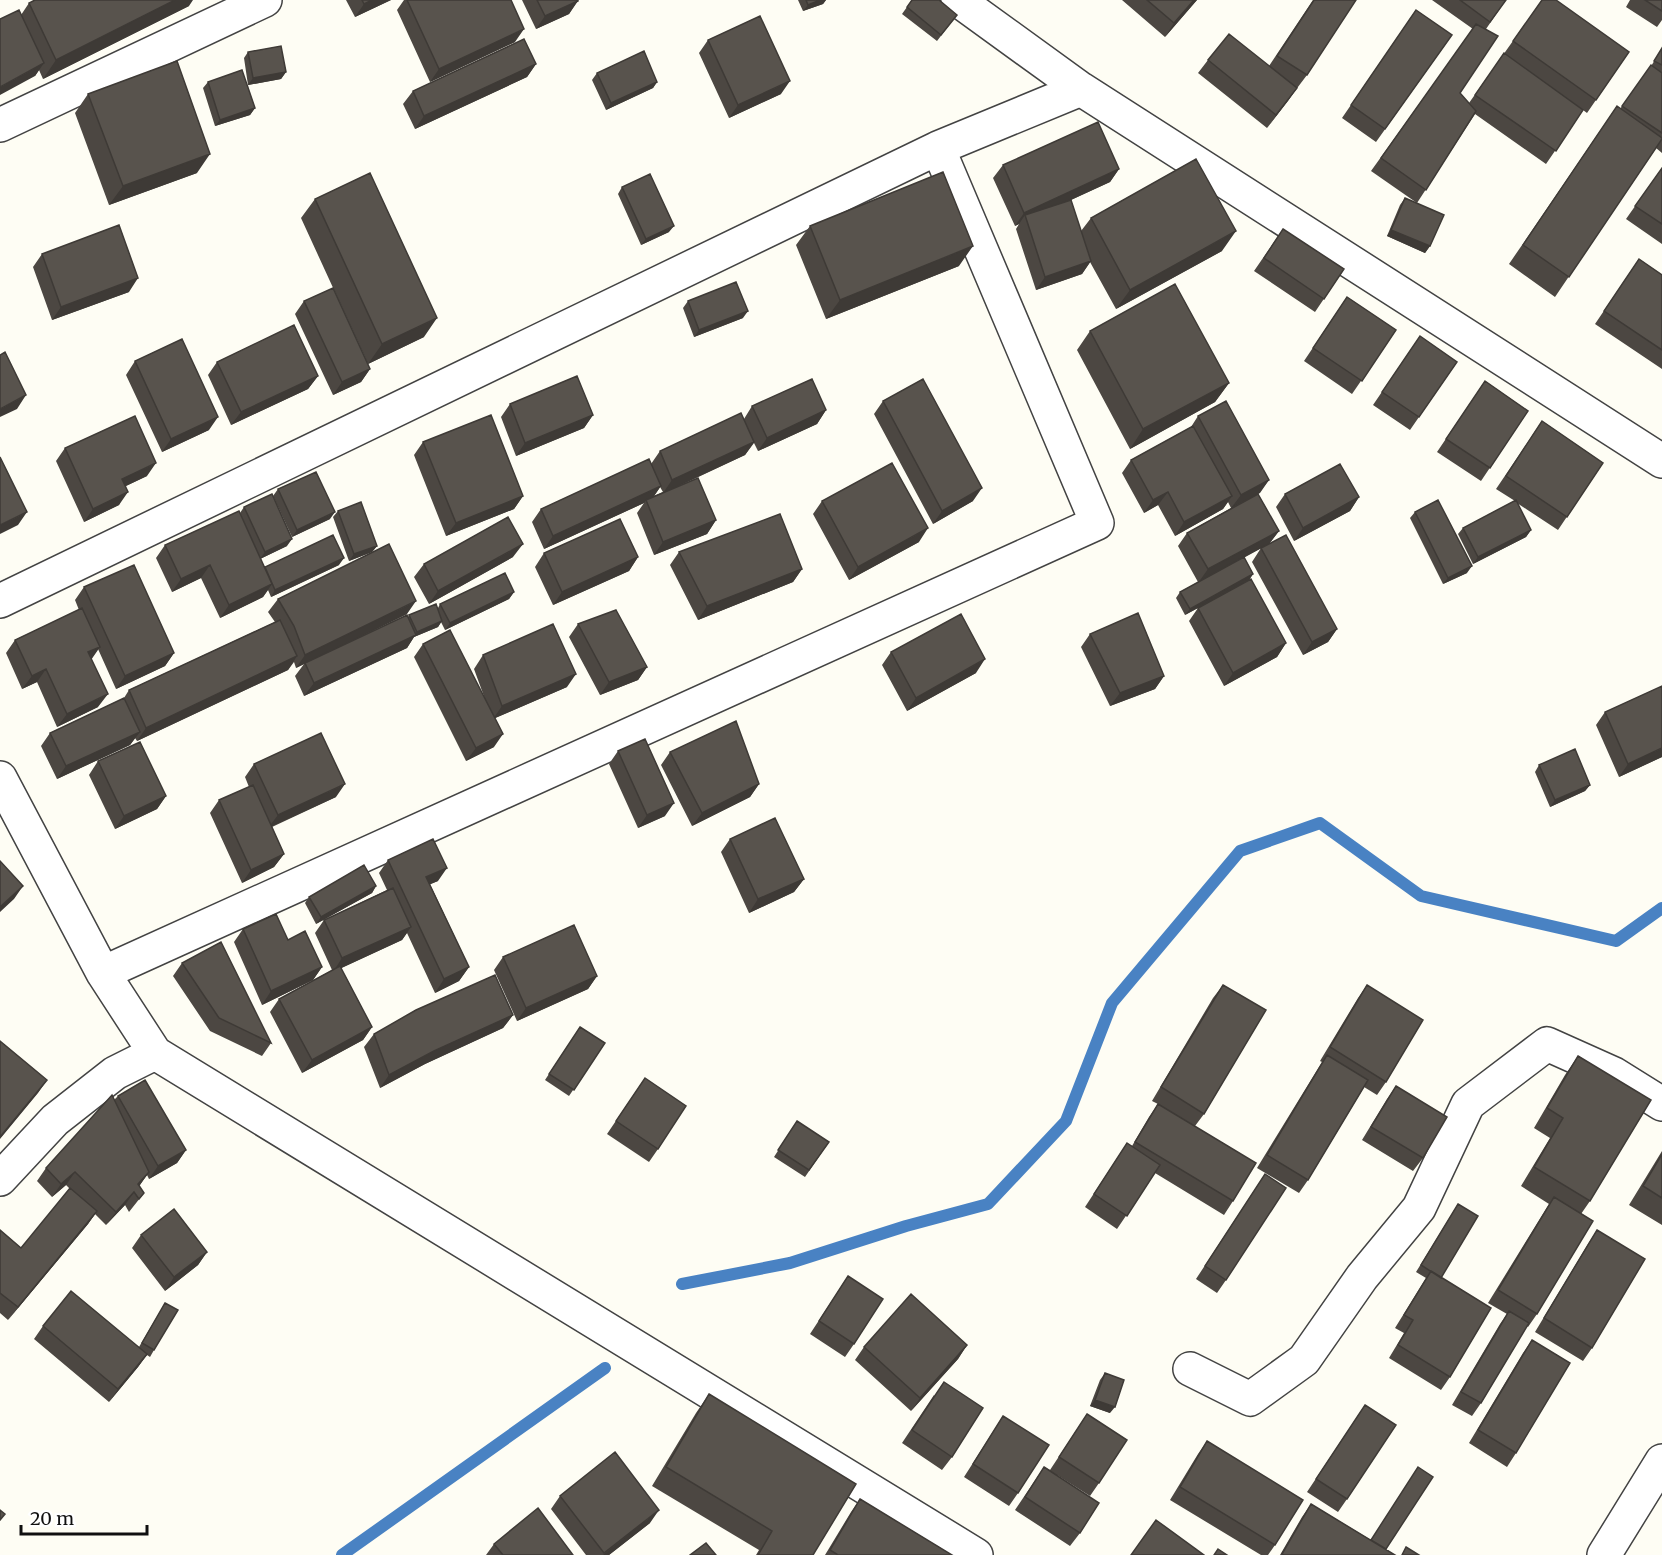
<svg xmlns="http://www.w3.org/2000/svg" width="1662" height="1555" viewBox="0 0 1662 1555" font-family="Merriweather,serif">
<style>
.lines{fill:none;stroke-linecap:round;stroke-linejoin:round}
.stream{stroke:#4982c3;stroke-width:12}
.street-casing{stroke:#434343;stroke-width:36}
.street{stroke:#fff;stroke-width:33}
.wall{fill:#4c4742;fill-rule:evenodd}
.shaded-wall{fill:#3e3a36}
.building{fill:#58534d;stroke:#3e3a36;stroke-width:1.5}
</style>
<rect width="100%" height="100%" fill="#fefdf4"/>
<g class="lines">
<!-- stream -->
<path class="stream" d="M682 1284 790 1263 906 1226 988 1204 1066 1121 1112 1003 1240 851 1320 823 1421 896 1616 941 1662 908
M342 1555 605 1368"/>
<defs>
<path id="street" d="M958 0 1081 89 1662 461
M0 125 265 0
M0 601 938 148 1081 89
M0 778 103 973 155 1053 976 1555
M103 973 1097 523 938 148
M0 1179 55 1120 115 1073 155 1053
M1190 1369 1250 1399 1304 1360 1362 1277 1419 1208 1468 1104 1547 1044 1614 1074 1662 1104
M1604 1555 1662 1461"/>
</defs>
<!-- street casing -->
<use href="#street" class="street-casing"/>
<!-- street -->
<use href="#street" class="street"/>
</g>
<!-- wall -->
<path class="wall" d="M346 0H391L355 17Z
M404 0H511L515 42 430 82 397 10Z
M522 0H578L569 14 536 29Z
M798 0H826L823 4 803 11Z
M912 0 957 15 937 41 902 14Z
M1122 0H1197L1165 37Z
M1313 0 1307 75 1267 128 1198 73 1208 60 1269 66Z
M1432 0H1506L1486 29 1460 93 1469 103 1542 0 1629 52 1587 113 1583 110 1546 164 1475 114 1417 203 1371 171 1473 29Z
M1630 0H1662V20L1657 27 1626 7Z
M29 3 189 6 43 79 39 70 35 76 21 15Z
M1416 10 1452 35 1376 142 1342 118Z
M708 40 781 94 729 118 699 53Z
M1662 48V153L1656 148 1555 297 1509 264 1617 106 1620 109 1650 68Z
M248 52 286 72 281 79 248 85 244 58Z
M536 64 527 77 415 129 403 104 413 91Z
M597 73 657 82 653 88 606 110 592 80Z
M208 82 255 108 250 115 215 126 203 88Z
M88 94 197 173 109 205 75 113Z
M1003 165 1119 169 1110 182 1071 200 1081 231 1091 218 1222 251 1116 309 1090 262 1082 274 1036 290 1016 229 1019 224 1015 226 993 178Z
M1662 168V244L1626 219Z
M622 187 669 232 641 245 618 194Z
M1405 198 1430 246 1425 253 1387 236 1400 205Z
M315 199 424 337 368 364 301 218Z
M810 226 959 266 826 319 796 245Z
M1283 229 1344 269 1315 312 1254 271Z
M42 254 129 292 52 320 33 267Z
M1639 259 1662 275V369L1595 324Z
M1347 297 1396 330 1352 394 1304 361Z
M304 301 370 369 361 382 333 395 295 314Z
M688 301 743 318 694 337 683 308Z
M1090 331 1229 383 1215 402 1130 449 1077 350Z
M1420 336 1457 362 1410 430 1373 405Z
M135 361 209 430 162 452 126 375Z
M217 362 318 376 308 389 231 425 208 375Z
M1485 381 1528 411 1481 481 1437 452Z
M883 401 973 501 933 524 874 414Z
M510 404 593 415 584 428 516 456 501 417Z
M752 406 826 410 817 424 758 451 754 443 745 455 677 487 716 520 707 534 654 555 637 513 644 503 544 549 532 522 541 509 651 464 660 451 744 419ZM660 487 663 492 654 496Z
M1198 416 1269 480 1258 494 1279 531 1269 544 1244 557 1253 574 1249 580 1286 643 1277 657 1224 686 1189 621 1198 608 1185 615 1176 598 1180 592 1198 582 1178 546 1187 533 1231 508 1228 502 1223 509 1175 536 1158 505 1144 513 1122 473 1131 460 1191 427Z
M1542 421 1603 463 1558 530 1517 503 1531 530 1526 537 1473 564 1458 534 1463 528 1515 501 1496 489Z
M423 442 523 496 514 509 446 536 414 455Z
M65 448 147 476 126 486 119 505 84 522 56 461Z
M278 489 330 519 292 537 273 496Z
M1285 494 1359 497 1350 511 1294 541 1276 507Z
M822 501 919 542 849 580 813 514Z
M244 507 287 546 260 559 240 513Z
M338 511 377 546 372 552 349 561 333 517Z
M1415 512 1467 573 1443 584 1410 518Z
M165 545 264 567 339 565 271 597 268 590 263 597 220 618 201 578 172 592 156 558Z
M1261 548 1337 629 1328 642 1303 655 1252 562Z
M679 552 802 569 793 582 698 620 670 565Z
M544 553 638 557 629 571 553 605 535 567Z
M513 557 429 604 414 577 424 564Z
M84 587 174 653 165 666 116 689 98 649 91 659 98 707 57 727 37 682 22 689 6 653 15 640 79 610 75 600Z
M514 592 509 599 445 630 441 622 438 627 414 637 407 648 304 696 295 676 304 664 296 668 294 662 288 670 137 741 135 738 130 745 57 779 41 746 50 733 124 698 129 690 275 622 268 612 278 599 407 614 340 647 408 617 409 615 438 608 440 604Z
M578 624 647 667 638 680 600 695 569 637Z
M1090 634 1164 676 1155 689 1110 706 1081 647Z
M423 644 485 699 474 669 483 655 567 687 495 718 494 747 466 761 414 657Z
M891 652 976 673 907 711 882 665Z
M1605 712 1662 757 1619 777 1596 725Z
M618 751 665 816 638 828 609 764Z
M670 752 759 784 750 797 692 826 661 765Z
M98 761 166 796 157 809 115 829 89 775Z
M254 764 336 797 272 827 284 854 274 867 242 883 210 813 219 800 249 787 245 777Z
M1539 765 1590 785 1585 791 1550 807 1535 772Z
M730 839 804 879 794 892 749 913 721 852Z
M388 860 438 881 430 884 469 967 459 981 435 993 407 933 402 940 341 968 372 1027 363 1040 302 1073 270 1012 279 999 332 970 315 933 324 920 387 890 379 873Z
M376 886 372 893 316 924 305 903 309 897Z
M243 929 288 940 322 967 313 980 262 1005 234 942Z
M503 957 597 976 588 989 517 1021 494 970Z
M182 963 271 1043 262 1056 210 1031 173 976Z
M1223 985 1204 1114 1195 1126 1233 1201 1224 1215 1155 1173 1117 1229 1085 1207 1127 1143 1132 1146 1149 1117 1158 1104 1152 1101 1213 998Z
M1367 985 1386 1082 1377 1095 1364 1087 1308 1180 1299 1193 1257 1168 1322 1062 1320 1061 1358 998Z
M513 1015 503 1028 425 1064 380 1088 364 1047 374 1034Z
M580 1027 605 1043 569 1096 545 1080Z
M1578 1056 1590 1201 1581 1214 1537 1314 1528 1327 1527 1326 1481 1403 1472 1416 1452 1405 1500 1324 1507 1314 1488 1303 1549 1204 1521 1186 1550 1138 1534 1128 1565 1075Z
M645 1078 658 1149 649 1162 607 1134Z
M1396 1086 1423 1158 1413 1171 1362 1140 1387 1099Z
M118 1096 186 1150 177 1163 149 1179 147 1175 139 1186 144 1193 129 1212 125 1205 106 1225 95 1214 88 1224 8 1320 0 1313V1230L21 1248 70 1189 66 1185 52 1197 37 1181 46 1168Z
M797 1121 829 1142 805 1177 774 1157Z
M1662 1151V1225L1629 1205Z
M1265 1174 1226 1280 1217 1293 1196 1279Z
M1458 1204 1441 1278 1450 1377 1441 1390 1389 1358 1404 1333 1395 1328 1426 1278 1416 1272Z
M1597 1230 1592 1348 1583 1361 1535 1332 1588 1244Z
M141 1235 207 1252 198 1265 165 1291 132 1248Z
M848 1276 854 1344 845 1357 810 1334Z
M165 1303 154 1350 150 1357 147 1355 138 1367 109 1402 34 1339 43 1326 139 1347Z
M1532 1340 1516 1453 1507 1467 1469 1443 1523 1353Z
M967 1345 958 1359 911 1411 855 1360 864 1347Z
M1105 1373 1110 1413 1090 1406 1100 1380Z
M709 1394 813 1555H756L759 1550 652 1486 696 1413Z
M934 1395 952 1457 942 1470 902 1443Z
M1365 1405 1347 1499 1338 1512 1307 1492Z
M1087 1414 1099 1483 1090 1496 1057 1475 1080 1533 1070 1546 1015 1510 1044 1467 1050 1470Z
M1003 1416 1018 1493 1009 1506 964 1477Z
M1207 1441 1275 1545 1268 1555H1261L1170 1500 1198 1454Z
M560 1496 650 1523 609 1555H586L551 1509Z
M860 1499 952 1555H825L851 1512Z
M1311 1504 1386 1549 1395 1555H1280L1302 1517Z
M494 1544 573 1555H486Z"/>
<!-- shaded-wall -->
<path class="shaded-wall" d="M175 0H193L189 6 43 79 56 60Z
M372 0H391L355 17 364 4Z
M820 0H826L823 4 803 11 808 5Z
M1194 0H1197L1165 37 1174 23Z
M578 1 569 14 536 29 545 16Z
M524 29 515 42 430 82 439 69Z
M44 63 35 76 0 95V87Z
M536 64 527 77 415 129 424 116Z
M286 72 281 79 248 85 253 78Z
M790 81 781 94 729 118 738 105Z
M657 82 653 88 606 110 611 103Z
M1297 88 1288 101 1267 128 1276 115Z
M255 108 250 115 215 126 220 120Z
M210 154 197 173 109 205 123 186Z
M1119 169 1110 182 1027 220 1025 215 1019 224 1015 226 1024 213Z
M674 226 669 232 641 245 646 239Z
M1391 230 1430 246 1425 253 1387 236Z
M1236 231 1222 251 1116 309 1130 290Z
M973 246 959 266 826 319 840 300Z
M1091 261 1082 274 1036 290 1045 277Z
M138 278 129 292 52 320 61 307Z
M748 311 743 318 694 337 699 330Z
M437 318 424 337 368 364 382 344Z
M370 369 361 382 333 395 342 382Z
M318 376 308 389 231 425 241 412Z
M1229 383 1215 402 1130 449 1143 429Z
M26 395 17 409 0 417V409Z
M826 410 817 424 758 451 767 438Z
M593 415 584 428 516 456 525 443Z
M218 417 209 430 162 452 171 439Z
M754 442 745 455 663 493 672 480Z
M156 463 147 476 113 492 122 479Z
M1269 480 1260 493 1231 508 1241 495Z
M661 486 652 499 646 500 644 503 544 549 553 536Z
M982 488 973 501 933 524 942 511Z
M128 492 119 505 84 522 93 509Z
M1168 492 1158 505 1144 513 1153 500Z
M523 496 514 509 446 536 456 523Z
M1232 496 1223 509 1175 536 1184 522Z
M1359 497 1350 511 1294 541 1303 528Z
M27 512 18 525 0 534V525Z
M335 512 330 519 292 537 297 530Z
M716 520 707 534 654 555 663 542Z
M928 528 919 542 849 580 858 567Z
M1531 530 1526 537 1473 564 1478 557Z
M1279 531 1269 544 1198 583 1208 569Z
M292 539 287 546 260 559 265 552Z
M523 544 513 557 429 604 438 591Z
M377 546 372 552 349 561 354 554Z
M638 557 629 571 553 605 562 592Z
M344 558 339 565 271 597 275 590Z
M210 565 201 578 172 592 181 579Z
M1472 566 1467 573 1443 584 1448 578Z
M802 569 793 582 698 620 707 606Z
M1253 574 1249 580 1185 615 1190 609Z
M272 584 263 597 220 618 229 605Z
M514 592 509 599 445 630 450 623Z
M416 601 407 614 296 668 305 655Z
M442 621 438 627 414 637 407 648 304 696 314 683 413 636 417 632Z
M1337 629 1328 642 1303 655 1312 642Z
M1286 643 1277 657 1224 686 1233 673Z
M100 647 91 660 88 652Z
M174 653 165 666 116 689 125 676Z
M297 656 288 670 137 741 146 728Z
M985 659 976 673 907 711 916 698Z
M647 667 638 680 600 695 609 682Z
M46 669 37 682 22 689 32 676Z
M576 674 567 687 493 719 502 706Z
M1164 676 1155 689 1110 706 1120 693Z
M108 694 98 707 57 727 67 714Z
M140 732 130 745 57 779 66 766Z
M503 734 494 747 466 761 476 748Z
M1662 748V757L1619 777 1628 764Z
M345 784 336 797 268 828 278 815Z
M759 784 750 797 692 826 702 813Z
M1590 785 1585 791 1550 807 1555 800Z
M166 796 157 809 115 829 124 816Z
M674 803 665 816 638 828 647 815Z
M284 854 274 867 242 883 251 870Z
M447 868 438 881 417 890 426 877Z
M804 879 794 892 749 913 758 899Z
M23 886 14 899 0 912V907Z
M376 886 372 893 316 924 321 917Z
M411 927 402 940 333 972 342 958Z
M322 967 313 980 262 1005 271 991Z
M469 967 459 981 435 993 444 979Z
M597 976 588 989 517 1021 526 1008Z
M513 1015 503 1028 425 1064 380 1088 389 1075 434 1051Z
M372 1027 363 1040 302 1073 312 1060Z
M47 1080 38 1093 0 1139V1137Z
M186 1150 177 1163 149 1179 158 1166Z
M75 1172 66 1185 52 1197 61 1184Z
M149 1172 140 1185 131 1195 134 1192 125 1205 106 1225 116 1212Z
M97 1211 88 1224 8 1320 18 1307Z
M207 1252 198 1265 165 1291 174 1277Z
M967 1345 958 1359 911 1411 920 1398Z
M147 1354 138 1367 109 1402 118 1389Z
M1095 1400 1115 1407 1110 1413 1090 1406Z
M659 1510 650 1523 609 1555H603Z"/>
<!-- building -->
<path class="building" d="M35 0H175L56 60 29 3Z
M362 0H372L364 4Z
M407 0H511L524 29 439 69Z
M537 0H578V1L545 16Z
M806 0H820L808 5Z
M912 0H939L957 15 941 35 907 7Z
M1147 0H1194L1174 23Z
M1314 0H1356L1307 75 1277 56Z
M1460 0H1506L1490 22Z
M1542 0H1556L1629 52 1596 100 1513 41Z
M1645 0H1662V11Z
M19 10 44 63 0 87V19Z
M1416 10 1452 35 1385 129 1351 105Z
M760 16 790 81 738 105 708 40Z
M1476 24 1498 36 1460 93 1476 111 1426 190 1381 158Z
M1229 34 1297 88 1276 115 1208 60Z
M524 39 536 64 424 116 413 91Z
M281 46 286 72 253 78 248 52Z
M1662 48V65L1654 61Z
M644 51 657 82 611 103 597 73Z
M1504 53 1583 110 1556 151 1475 95Z
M177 61 210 154 123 186 88 94Z
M1651 65 1662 73V133L1622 106Z
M242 70 255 108 220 120 208 82Z
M1617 106 1662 138V139L1569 277 1523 245Z
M1098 122 1119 169 1024 213 1003 165Z
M1196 159 1236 231 1130 290 1091 218Z
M1662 168V224L1635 206Z
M943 172 973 246 840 300 810 226Z
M370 173 437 318 382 344 315 199Z
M650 174 674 226 646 239 622 187Z
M1405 198 1444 215 1430 246 1391 230Z
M1071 200 1091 261 1045 277 1025 215Z
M119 225 138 278 61 307 42 254Z
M1283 229 1344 269 1324 299 1264 258Z
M1639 259 1662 275V350L1604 311Z
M736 282 748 311 699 330 688 301Z
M1175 284 1229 383 1143 429 1090 331Z
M333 288 370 369 342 382 304 301Z
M1347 297 1396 330 1362 381 1313 348Z
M294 325 318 376 241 412 217 362Z
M1420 336 1457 362 1419 417 1382 392Z
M182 339 218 417 171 439 135 361Z
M5 352 26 395 0 409V355Z
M577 376 593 415 525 443 510 404Z
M812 379 826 410 767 438 752 406Z
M923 379 982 488 942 511 883 401Z
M1485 381 1528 411 1490 468 1446 439Z
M1226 401 1269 480 1241 495 1198 416Z
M741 413 754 442 672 480 660 451Z
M491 415 523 496 456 523 423 442Z
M135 416 156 463 122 479 128 492 93 509 65 448Z
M1542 421 1603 463 1567 517 1506 476Z
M1193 426 1232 496 1184 522 1168 492 1153 500 1131 460Z
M0 457 27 512 0 525Z
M649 459 661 486 553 536 541 509Z
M892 463 928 528 858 567 822 501Z
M1340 464 1359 497 1303 528 1285 494Z
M316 472 335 512 297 530 278 489Z
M698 478 716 520 663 542 646 500Z
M272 494 292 539 265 552 244 507Z
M1258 494 1279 531 1208 569 1187 533Z
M1438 500 1472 566 1448 578 1415 512Z
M1516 500 1531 530 1478 557 1463 528Z
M361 502 377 546 354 554 338 511Z
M239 511 272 584 229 605 210 565 181 579 165 545Z
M780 514 802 569 707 606 679 552Z
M508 517 523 544 438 591 424 564Z
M620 519 638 557 562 592 544 553Z
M333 535 344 558 275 590 265 567Z
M1286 535 1337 629 1312 642 1261 548Z
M389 544 416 601 305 655 294 626 278 599Z
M1244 557 1253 574 1190 609 1180 592Z
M134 565 174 653 125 676 84 587Z
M505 573 514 592 450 623 440 604Z
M1251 579 1286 643 1233 673 1198 608Z
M436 604 442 621 417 632 409 615Z
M82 608 100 647 88 652 108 694 67 714 46 669 32 676 15 640Z
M616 610 647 667 609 682 578 624Z
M1138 613 1164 676 1120 693 1090 634Z
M961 614 985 659 916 698 891 652Z
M407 615 416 635 314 683 305 663Z
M280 620 297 656 146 728 129 690Z
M553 624 576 674 502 706 483 655Z
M450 630 503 734 476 748 423 644Z
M1662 686V748L1628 764 1605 712Z
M124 698 140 732 66 766 50 733Z
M736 721 759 784 702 813 670 752Z
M321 733 345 784 278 815 254 764Z
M645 739 674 803 647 815 618 751Z
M140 742 166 796 124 816 98 761Z
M1575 749 1590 785 1555 800 1539 765Z
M253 785 284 854 251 870 219 800Z
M775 818 804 879 758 899 730 839Z
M433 839 447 868 426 877 469 967 444 979 388 860Z
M0 861 23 886 0 907Z
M364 865 376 886 321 917 309 897Z
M393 888 411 927 342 958 324 920Z
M276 914 288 940 305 931 322 967 271 991 243 929Z
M574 925 597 976 526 1008 503 957Z
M221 942 271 1043 219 1018 182 963Z
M340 966 372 1027 312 1060 279 999Z
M495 975 513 1015 434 1051 389 1075 374 1034 416 1010Z
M1223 985 1266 1010 1204 1114 1161 1087Z
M1367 985 1423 1020 1386 1082 1330 1047Z
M580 1027 605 1043 574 1090 549 1074Z
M0 1041 47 1080 0 1137Z
M1327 1055 1368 1080 1308 1180 1267 1155Z
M1578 1056 1651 1100 1590 1201 1534 1167 1563 1118 1547 1108Z
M645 1078 686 1106 658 1149 616 1121Z
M145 1080 186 1150 158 1166 118 1096Z
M1396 1086 1447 1117 1423 1158 1371 1127Z
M112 1095 149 1172 138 1184 144 1193 139 1199 134 1192 116 1212 75 1172 61 1184 46 1168Z
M1158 1104 1256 1163 1233 1201 1135 1142Z
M797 1121 829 1142 809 1170 778 1150Z
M1127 1143 1160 1165 1127 1216 1094 1194Z
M1662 1154V1198L1643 1186Z
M1265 1174 1286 1188 1226 1280 1205 1266Z
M70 1188 97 1211 18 1307 0 1293V1230L21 1248Z
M1554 1197 1593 1221 1537 1314 1498 1290Z
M1458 1204 1478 1216 1441 1278 1421 1265Z
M174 1209 207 1252 174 1277 141 1235Z
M1597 1230 1645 1259 1592 1348 1544 1318Z
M1431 1271 1491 1308 1450 1377 1398 1345 1413 1320 1404 1315Z
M848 1276 883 1299 854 1344 819 1321Z
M71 1291 147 1354 118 1389 43 1326Z
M911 1294 967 1345 920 1398 864 1347Z
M165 1303 178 1310 154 1350 142 1343Z
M1509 1311 1529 1323 1481 1403 1461 1392Z
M1532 1340 1570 1363 1516 1453 1478 1430Z
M1105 1373 1124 1380 1115 1407 1095 1400Z
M944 1382 983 1408 952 1457 912 1430Z
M709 1394 856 1484 813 1555H758L772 1531 666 1467Z
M1365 1405 1396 1425 1347 1499 1316 1479Z
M1087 1414 1127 1440 1099 1483 1059 1457Z
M1003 1416 1049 1445 1018 1493 973 1464Z
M1207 1441 1303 1500 1275 1545 1180 1487Z
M615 1452 659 1510 604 1553 560 1496Z
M1044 1467 1099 1503 1080 1533 1025 1497Z
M1418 1467 1433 1477 1386 1549 1371 1540Z
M860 1499 952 1555H838L830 1550Z
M1311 1504 1395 1555H1284L1282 1554Z
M538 1508 573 1555H503L494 1544Z
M0 1510 5 1514 0 1520Z
M1156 1520 1204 1555H1131Z
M706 1543 716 1555H690Z
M1406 1547 1419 1555H1402Z
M1218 1549 1227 1555H1214Z"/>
<!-- scale -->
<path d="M21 1525v9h126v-9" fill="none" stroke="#101010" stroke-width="3"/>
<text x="30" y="1525" font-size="18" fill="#101010" stroke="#ffffff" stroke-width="4.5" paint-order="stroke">20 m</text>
</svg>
